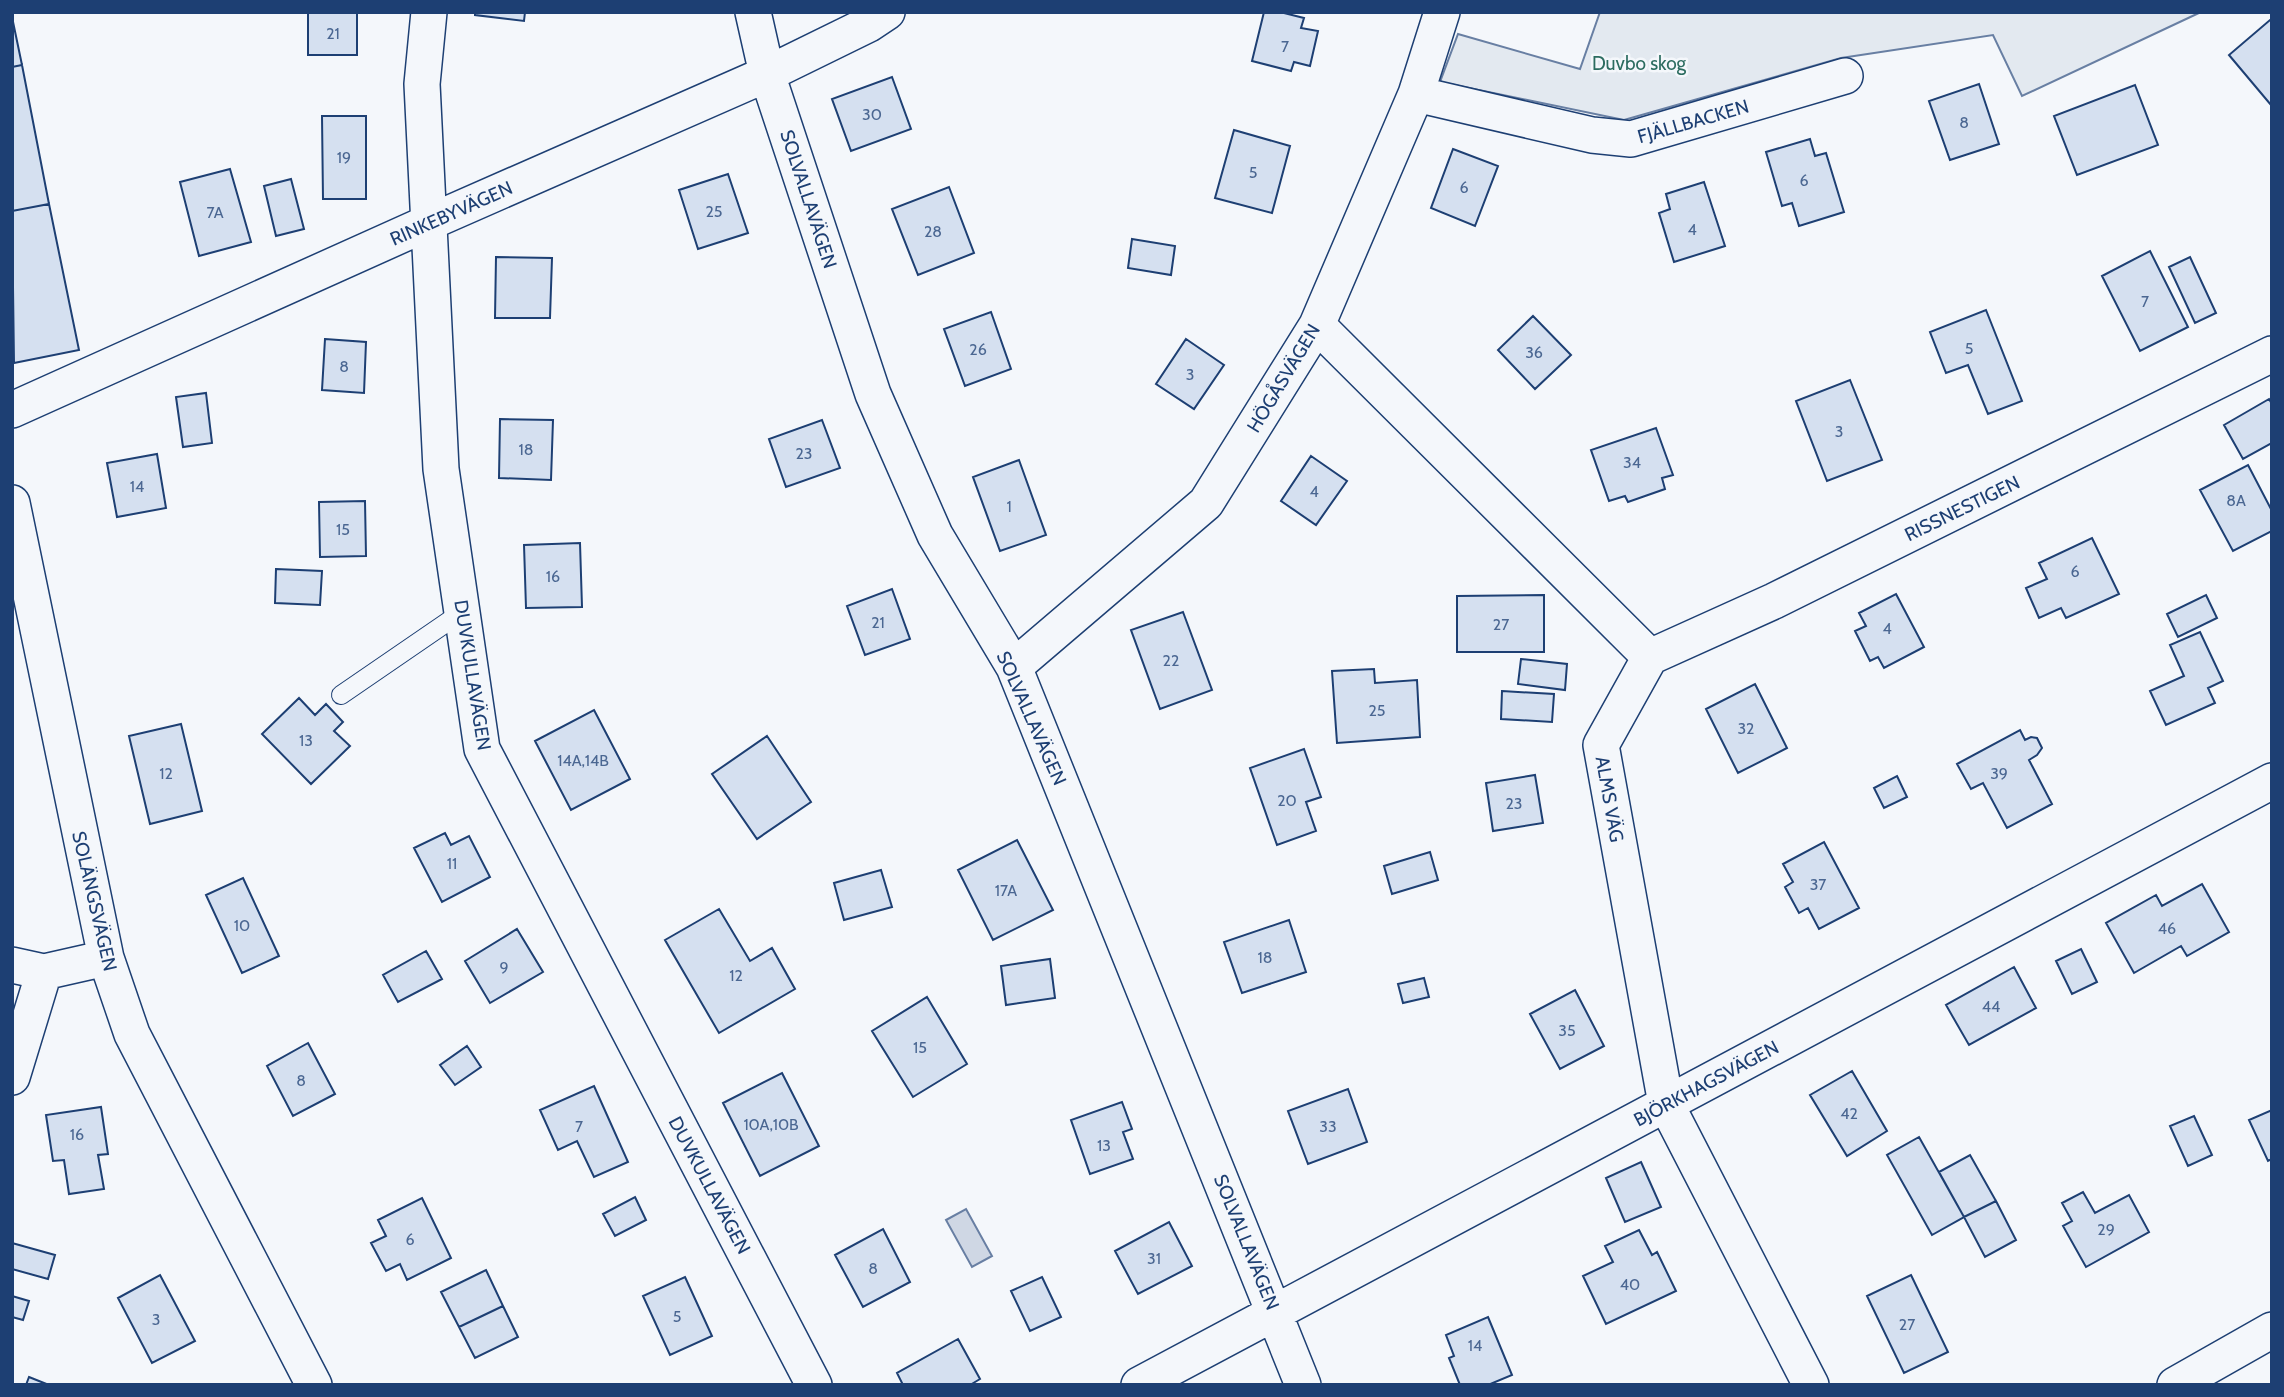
<svg xmlns="http://www.w3.org/2000/svg" width="2284" height="1397" viewBox="0 0 2284 1397" font-family="Cabin,sans-serif">
<style>
.green{fill:#e3e9f0;stroke:#687fa3;stroke-width:2}
.water{fill:#cfd7e4;stroke:#687fa3;stroke-width:2}
.building{fill:#d5e0f0;stroke:#1d3f73;stroke-width:2}
.lines{fill:none;stroke-linecap:round;stroke-linejoin:round}
.service-casing{stroke:#1d3f73;stroke-width:20}
.minor-casing{stroke:#1d3f73;stroke-width:38}
.service{stroke:#f4f7fb;stroke-width:18}
.minor{stroke:#f4f7fb;stroke-width:35}
.labels{text-anchor:middle;stroke-width:5;stroke-linejoin:round;paint-order:stroke}
.number-label{font-size:16px;fill:#4b6792}
.park-label{font-size:19px;fill:#2c6c60;stroke:#f4f7fb}
.street-label{font-size:19px;fill:#1d3f73;stroke:#f4f7fb}
</style>
<rect width="100%" height="100%" fill="#f4f7fb"/>
<!-- green -->
<path class="green" d="M1600 12H2201L2022 96 1993 35 1841 58 1624 120 1440 82 1458 34 1580 69Z"/>
<!-- water -->
<path class="water" d="M966 1209 992 1256 972 1267 946 1220Z"/>
<!-- building -->
<path class="building" d="M308 12H357V55H308Z
M475 12H525L524 21 475 15Z
M1264 12H1280L1304 18 1301 28 1318 31 1310 66 1294 62 1291 71 1252 61Z
M12 17 22 65 12 67Z
M2270 20 2272 22 2271 105 2229 55Z
M22 65 49 204 12 211V67Z
M892 77 911 129 851 151 832 99Z
M1979 84 1999 144 1950 160 1929 101Z
M2135 85 2158 145 2077 175 2054 116Z
M322 116H366V199H323Z
M1234 130 1290 146 1272 213 1215 198Z
M1810 139 1815 156 1826 153 1844 212 1799 226 1792 203 1782 206 1766 152Z
M1453 149 1498 166 1475 226 1431 208Z
M230 169 251 242 199 256 180 182Z
M728 174 748 233 698 249 679 190Z
M291 179 304 229 276 236 264 186Z
M1704 182 1725 246 1674 262 1659 213 1670 209 1666 194Z
M949 187 974 253 918 275 892 209Z
M49 204 79 350 14 363 12 211Z
M1132 239 1175 246 1171 275 1128 268Z
M2150 251 2188 327 2140 351 2102 276Z
M496 257 552 258 550 318H495Z
M2190 257 2216 313 2195 323 2169 267Z
M1986 310 2022 401 1988 414 1968 365 1946 373 1930 332Z
M991 312 1011 369 965 386 944 329Z
M1533 316 1571 355 1535 389 1498 350Z
M325 339 366 342 364 393 322 390Z
M1186 339 1224 365 1194 409 1156 384Z
M1850 380 1882 460 1827 481 1796 401Z
M206 393 212 443 183 447 176 397Z
M2269 399 2272 404V443L2243 459 2224 425Z
M500 419 553 420 551 480 499 478Z
M822 420 840 468 786 487 769 439Z
M1656 428 1673 475 1662 478 1665 489 1628 502 1625 496 1609 501 1591 450Z
M157 454 166 508 117 517 107 463Z
M1311 456 1347 481 1316 525 1281 501Z
M1019 460 1046 535 1000 551 973 477Z
M2248 465 2272 511V531L2233 551 2200 490Z
M365 501 366 556 320 557 319 502Z
M2092 538 2119 594 2066 618 2061 608 2039 618 2026 588 2047 579 2039 563Z
M580 543 582 607 526 608 524 545Z
M276 569 322 571 320 605 275 603Z
M892 589 910 639 865 655 847 606Z
M1896 594 1924 647 1884 668 1878 657 1870 661 1855 631 1866 626 1859 613Z
M1544 595V652H1457V596Z
M2206 595 2217 618 2178 637 2167 614Z
M1183 612 1212 690 1160 709 1131 630Z
M2200 632 2223 681 2208 688 2215 703 2166 725 2150 691 2184 676 2170 645Z
M1521 659 1567 664 1565 690 1518 684Z
M1374 669 1375 683 1417 680 1420 737 1337 743 1332 671Z
M1755 684 1787 748 1738 773 1706 709Z
M1502 691 1554 694 1552 722 1501 719Z
M299 698 315 715 326 704 343 722 334 731 350 746 311 784 262 734Z
M594 710 630 779 571 810 535 741Z
M181 724 202 811 150 824 129 736Z
M2020 730 2025 740 2031 737 2037 738 2042 748 2037 755 2029 760 2052 804 2007 828 1983 783 1971 789 1957 764Z
M767 736 811 802 757 839 712 774Z
M1304 749 1321 797 1306 802 1316 831 1277 845 1250 768Z
M1535 775 1543 823 1493 831 1486 783Z
M1897 776 1907 797 1884 808 1874 788Z
M445 833 451 845 469 836 490 877 442 902 414 848Z
M1017 840 1053 910 993 940 958 870Z
M1824 842 1859 908 1819 929 1808 908 1799 913 1785 887 1793 882 1783 864Z
M1430 852 1438 880 1392 894 1384 866Z
M881 870 892 907 844 920 834 883Z
M243 878 279 956 242 973 206 895Z
M2202 884 2229 932 2187 956 2181 946 2134 973 2106 923 2156 895 2162 906Z
M719 909 750 961 772 948 795 989 719 1033 665 940Z
M1289 920 1306 972 1242 993 1224 942Z
M517 929 543 972 490 1003 465 961Z
M2081 949 2097 982 2072 994 2056 961Z
M426 951 442 979 398 1002 383 975Z
M1050 959 1055 998 1006 1005 1001 966Z
M2014 967 2036 1008 1969 1045 1946 1005Z
M1424 978 1429 997 1403 1003 1398 984Z
M1575 990 1604 1046 1560 1069 1530 1014Z
M927 997 967 1064 913 1097 872 1031Z
M308 1043 335 1094 293 1116 267 1066Z
M467 1046 481 1067 455 1085 440 1065Z
M1852 1071 1887 1131 1847 1156 1810 1095Z
M782 1073 819 1146 760 1176 723 1103Z
M594 1086 628 1162 594 1177 577 1141 558 1150 540 1110Z
M1348 1089 1367 1142 1308 1164 1288 1111Z
M1122 1102 1132 1129 1123 1132 1133 1159 1090 1174 1071 1120Z
M101 1107 108 1154 98 1155 104 1189 69 1194 64 1160 53 1161 46 1115Z
M2272 1110V1159L2268 1161 2249 1120Z
M2194 1116 2212 1155 2188 1166 2170 1126Z
M1919 1137 1964 1217 1932 1235 1887 1155Z
M1970 1155 1996 1201 1964 1217 1939 1172Z
M1641 1162 1661 1207 1625 1222 1606 1178Z
M2083 1192 2095 1213 2129 1195 2149 1232 2086 1267 2063 1226 2072 1221 2062 1203Z
M635 1197 646 1220 615 1236 603 1214Z
M422 1198 451 1258 407 1280 400 1264 386 1271 371 1243 386 1236 378 1220Z
M1996 1201 2016 1240 1985 1257 1964 1217Z
M1169 1222 1192 1266 1138 1294 1115 1251Z
M883 1229 910 1282 863 1307 835 1255Z
M1639 1230 1652 1255 1657 1252 1676 1291 1606 1324 1583 1276 1613 1262 1605 1246Z
M12 1243 55 1255 48 1279 12 1269Z
M486 1270 503 1306 459 1327 441 1292Z
M160 1275 195 1341 152 1363 118 1298Z
M1911 1275 1948 1352 1904 1373 1867 1296Z
M685 1277 712 1336 670 1355 643 1296Z
M1042 1277 1061 1317 1030 1331 1011 1291Z
M12 1296 29 1301 23 1320 12 1317Z
M503 1306 518 1337 475 1358 459 1327Z
M1488 1317 1512 1375 1488 1385H1460L1449 1358 1454 1356 1446 1335Z
M958 1339 980 1379 970 1385H903L897 1373Z
M29 1377 49 1385H26Z"/>
<g class="lines">
<defs>
<path id="service" d="M341 695 462 612"/>
<path id="minor" d="M429 12 422 84 441 469 482 749 814 1385
M753 12 767 74 873 394 935 535 1014 667 1303 1385
M1416 94 1592 135 1631 139 1845 76
M1317 325 1650 657 1601 745 1666 1104 1811 1385
M12 410 430 222 767 74 869 24 887 12
M12 503 106 958 132 1034 314 1385
M1650 657 1774 601 2272 354
M1014 667 1206 503 1317 325 1416 94 1442 12
M12 965 44 972 106 958
M12 1077 44 972
M1139 1385 2272 781
M2175 1385 2272 1330"/>
</defs>
<!-- service casing -->
<use href="#service" class="service-casing"/>
<!-- minor casing -->
<use href="#minor" class="minor-casing"/>
<!-- service -->
<use href="#service" class="service"/>
<!-- minor -->
<use href="#minor" class="minor"/>
</g>
<g class="labels">
<!-- number labels -->
<g class="number-label">
<text x="333" y="39">21</text>
<text x="1285" y="52">7</text>
<text x="872" y="120">30</text>
<text x="1964" y="128">8</text>
<text x="344" y="163">19</text>
<text x="1253" y="178">5</text>
<text x="1804" y="186">6</text>
<text x="1464" y="193">6</text>
<text x="714" y="217">25</text>
<text x="215" y="218">7A</text>
<text x="1692" y="235">4</text>
<text x="933" y="237">28</text>
<text x="2145" y="307">7</text>
<text x="1969" y="354">5</text>
<text x="978" y="355">26</text>
<text x="1534" y="358">36</text>
<text x="344" y="372">8</text>
<text x="1190" y="380">3</text>
<text x="1839" y="437">3</text>
<text x="526" y="455">18</text>
<text x="804" y="459">23</text>
<text x="1632" y="468">34</text>
<text x="137" y="492">14</text>
<text x="1314" y="497">4</text>
<text x="2236" y="506">8A</text>
<text x="1009" y="512">1</text>
<text x="343" y="535">15</text>
<text x="2075" y="577">6</text>
<text x="553" y="582">16</text>
<text x="878" y="628">21</text>
<text x="1501" y="630">27</text>
<text x="1887" y="634">4</text>
<text x="1171" y="666">22</text>
<text x="1377" y="716">25</text>
<text x="1746" y="734">32</text>
<text x="306" y="746">13</text>
<text x="583" y="766">14A,14B</text>
<text x="166" y="779">12</text>
<text x="1999" y="779">39</text>
<text x="1287" y="806">20</text>
<text x="1514" y="809">23</text>
<text x="452" y="869">11</text>
<text x="1818" y="890">37</text>
<text x="1006" y="896">17A</text>
<text x="242" y="931">10</text>
<text x="2167" y="934">46</text>
<text x="1265" y="963">18</text>
<text x="504" y="973">9</text>
<text x="736" y="981">12</text>
<text x="1991" y="1012">44</text>
<text x="1567" y="1036">35</text>
<text x="920" y="1053">15</text>
<text x="301" y="1086">8</text>
<text x="1849" y="1119">42</text>
<text x="771" y="1130">10A,10B</text>
<text x="579" y="1132">7</text>
<text x="1328" y="1132">33</text>
<text x="77" y="1140">16</text>
<text x="1104" y="1151">13</text>
<text x="2106" y="1235">29</text>
<text x="410" y="1245">6</text>
<text x="1154" y="1264">31</text>
<text x="873" y="1274">8</text>
<text x="1630" y="1290">40</text>
<text x="677" y="1322">5</text>
<text x="156" y="1325">3</text>
<text x="1907" y="1330">27</text>
<text x="1475" y="1351">14</text>
</g>
<!-- park labels -->
<g class="park-label">
<text x="1639" y="70">Duvbo skog</text>
</g>
<!-- street labels -->
<g class="street-label">
<text transform="translate(1693 121) rotate(-16)" y="7">FJÄLLBACKEN</text>
<text transform="translate(809 199) rotate(72)" y="7">SOLVALLAVÄGEN</text>
<text transform="translate(451 213) rotate(-24)" y="7">RINKEBYVÄGEN</text>
<text transform="translate(1283 378) rotate(-59)" y="7">HÖGÅSVÄGEN</text>
<text transform="translate(1962 508) rotate(-26)" y="7">RISSNESTIGEN</text>
<text transform="translate(473 675) rotate(81)" y="7">DUVKULLAVÄGEN</text>
<text transform="translate(1032 718) rotate(66)" y="7">SOLVALLAVÄGEN</text>
<text transform="translate(1610 799) rotate(80)" y="7">ALMS VÄG</text>
<text transform="translate(95 901) rotate(77)" y="7">SOLÄNGSVÄGEN</text>
<text transform="translate(1706 1083) rotate(-28)" y="7">BJÖRKHAGSVÄGEN</text>
<text transform="translate(710 1185) rotate(62)" y="7">DUVKULLAVÄGEN</text>
<text transform="translate(1247 1242) rotate(68)" y="7">SOLVALLAVÄGEN</text>
</g>
</g>
<!-- border -->
<rect width="2284" height="1397" fill="none" stroke="#1d3f73" stroke-width="28"/>
</svg>
